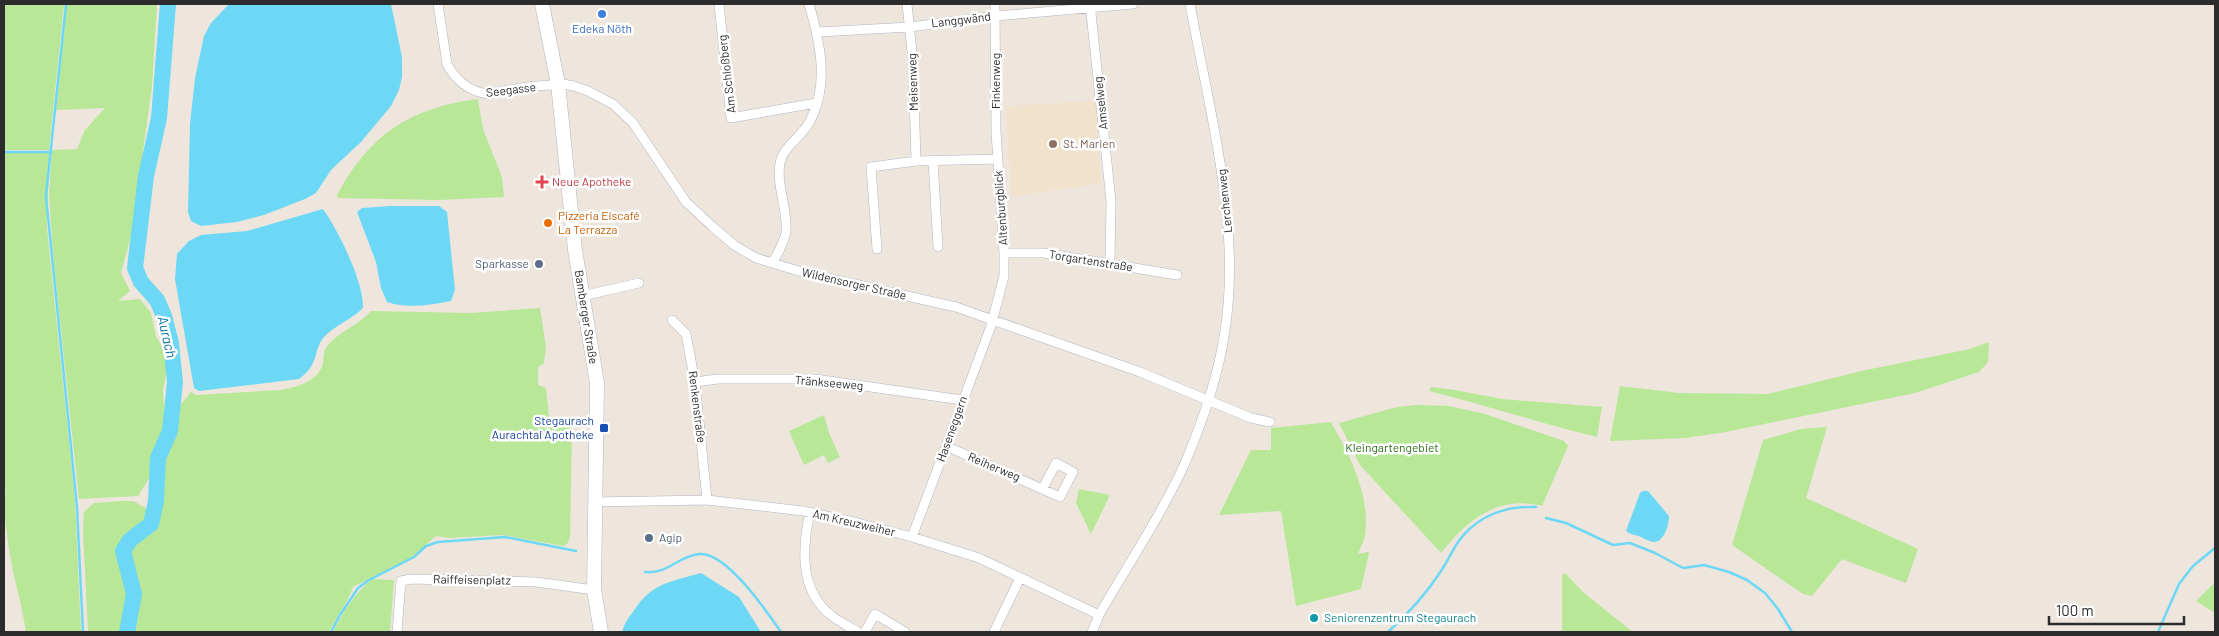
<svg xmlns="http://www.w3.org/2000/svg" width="2219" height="636" viewBox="0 0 2219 636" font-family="Barlow,sans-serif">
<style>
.education{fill:#f0e2cc}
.green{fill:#b7e797}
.water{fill:#6cd8f5}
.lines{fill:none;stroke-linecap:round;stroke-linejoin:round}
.stream{stroke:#6cd8f5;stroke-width:2.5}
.river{stroke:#6cd8f5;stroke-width:16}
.street-casing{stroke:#b1b5c0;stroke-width:10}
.secondary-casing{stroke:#b1b5c0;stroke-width:15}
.street{stroke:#fff;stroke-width:9}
.secondary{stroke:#fff;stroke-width:14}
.shop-dot{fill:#3f7fe0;stroke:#fff;stroke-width:2}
.education-dot{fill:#8d6e63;stroke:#fff;stroke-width:2}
.health-dot{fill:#e0444e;stroke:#fff;stroke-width:2}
.food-dot{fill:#e8710a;stroke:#fff;stroke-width:2}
.service-dot{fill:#5c6f8a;stroke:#fff;stroke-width:2}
.transit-dot{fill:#1a4fb4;stroke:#fff;stroke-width:2}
.culture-dot{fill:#0f9aa8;stroke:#fff;stroke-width:2}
.labels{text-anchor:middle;stroke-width:5;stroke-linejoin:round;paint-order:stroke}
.street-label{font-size:12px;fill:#2c2c2c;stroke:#fff}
.shop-label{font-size:12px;fill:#366cbe;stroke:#fff}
.education-label{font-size:12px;fill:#785e54;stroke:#fff;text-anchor:start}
.health-label{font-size:12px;fill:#be3a42;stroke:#fff;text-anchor:start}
.food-label{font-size:12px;fill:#c56008;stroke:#fff;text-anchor:start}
.service-label{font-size:12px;fill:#4e5e75;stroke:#fff;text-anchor:end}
.transit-label{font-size:12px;fill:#164399;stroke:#fff;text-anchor:end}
.park-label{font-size:12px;fill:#2e6e17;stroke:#fff}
.culture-label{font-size:12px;fill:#0d838f;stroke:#fff;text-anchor:start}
.water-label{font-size:14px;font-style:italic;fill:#0777a5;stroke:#fff}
</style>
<rect width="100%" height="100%" fill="#eee6dd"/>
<!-- education -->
<path class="education" d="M1096 101 1101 183 1011 197 1006 106Z"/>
<!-- green -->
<path class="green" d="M4 4H64L49 150H4Z
M67 4H157L152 87 131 236 121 273 130 291 118 301 140 299 151 313 156 336 169 360 163 390 166 432 155 456 154 470 138 496 79 499 53 255 49 194 52 150 77 149 85 130 105 108 56 110Z
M478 99 483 129 502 177 504 197 439 200 338 198 337 195C369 135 411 107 478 99Z
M4 153H49L47 228 75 500 81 632H26C22 604 13 577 9 549 7 534 4 517 5 503 5 495 7 491 4 484Z
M540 308 546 347 544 363 538 367V385L546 388 550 427H572L570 538 567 544 563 546 503 535 450 538 436 536 412 557 353 587C347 604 337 617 329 632H129L138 596 132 577 129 550 150 529 156 518 160 458 174 427 176 410 191 392 196 395 279 390C295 388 319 382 323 363 324 357 323 351 328 345 340 331 359 325 371 311L471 313Z
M1989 342 1988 362 1979 372 1915 393 1726 432 1686 438 1610 441 1620 386 1679 393 1768 394 1866 370 1970 349Z
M1431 387 1455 390 1502 399 1602 407 1597 437C1540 423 1485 405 1429 391Z
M1417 405 1449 406 1485 414 1564 441 1568 446 1542 506C1497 495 1467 520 1441 553L1360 465 1339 423 1397 407Z
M824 415 829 433 840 457 828 463 824 455 804 465 789 431Z
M1331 422C1350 456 1371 496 1365 536 1364 542 1360 548 1358 554L1369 552 1361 589 1296 606 1281 511 1219 515 1251 450H1271V428Z
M1827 427 1806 498 1918 549 1906 583 1842 559 1812 596 1803 594 1732 545 1763 440 1801 429Z
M1079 489 1110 495 1091 534 1076 503Z
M121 501H133L149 510 150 513C147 529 124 532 121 548 119 557 124 566 127 575 132 594 129 614 123 632H88L83 532 84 512 94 503Z
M1565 573 1584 593 1633 632H1562V575Z
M372 579 394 580 390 632H333C343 612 354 594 372 579Z
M2215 582V613L2196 601Z"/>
<!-- water -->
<path class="water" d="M229 4H391L402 57V77L399 90 391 106 361 142 331 170 316 193 305 199 264 215 237 222 201 226 191 221 188 212 190 124 195 78 204 36 211 23Z
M390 206H439L447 212 455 290 451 301C431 305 407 309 387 302L381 288 376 262 357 212 362 208Z
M323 209C338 230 364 282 363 308 352 319 336 325 325 336 312 350 321 363 299 379L199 391 194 388 175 279 177 254 189 241 201 235 247 231Z
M1643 491H1648L1669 516C1669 525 1664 543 1653 542 1649 541 1645 539 1641 537 1636 535 1631 535 1626 531L1640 493Z
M701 573 739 597 761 632H622C624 624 628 618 633 612 651 583 670 582 701 573Z"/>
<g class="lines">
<!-- stream -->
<path class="stream" d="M66 4 46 196 77 507 83 632
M4 152H51
M1546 518 1566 523 1613 545 1630 543 1655 553 1683 568 1704 565 1729 572 1747 580 1765 593 1778 609 1792 632
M645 572C669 574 678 556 699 554 726 551 767 612 781 632
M331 632 340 615 358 588 369 580 414 557 426 546 438 542 505 537 576 551
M1388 632C1408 614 1426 594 1441 571 1448 561 1453 548 1461 538 1481 514 1506 506 1536 507
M2158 632 2179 584 2193 566 2215 548"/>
<!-- river -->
<path class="river" d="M127 632 134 594 123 551 130 540 151 524 156 501 158 458 170 431 175 382 171 343 164 316 157 300 141 282 135 268 146 176 159 118 168 4"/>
<defs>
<path id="street" d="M438 4 447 64C455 80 470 92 488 94L526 87 563 84 574 86 588 91 613 104 633 123 686 202 713 227 734 245 756 258 805 273 956 307 1140 372 1251 418 1270 422
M719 4 731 118 816 103
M907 4 913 61 916 161
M1090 4 1111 201 1110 263
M818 32 910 27 996 16 1133 4
M933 161 938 247
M877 249 871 167 916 161 998 159
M1004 253H1044L1177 275
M772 263C778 253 784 243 786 232 788 209 776 186 780 163 783 147 801 137 809 123 830 86 820 42 809 4
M582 296 639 283
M672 320 686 334 695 382 707 500
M695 382 718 379H815L962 400
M946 446 1060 497 1073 472 1056 463 1043 488
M594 502 707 500 803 511 854 522 912 537 979 558 1099 615
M810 512C802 548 799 591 832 616 840 622 850 627 858 632
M912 537 991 326 1004 276V253L996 132 995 4
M397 632 401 581 411 579 536 582 594 590
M865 632 875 614 905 632
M994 632 1020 578
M1092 632 1099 615C1127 566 1162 514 1185 463 1202 423 1217 380 1224 337 1243 227 1209 111 1190 4"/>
<path id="secondary" d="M542 4 558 84 575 250 597 383 594 590 601 632"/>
</defs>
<!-- street casing -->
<use href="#street" class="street-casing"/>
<!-- secondary casing -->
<use href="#secondary" class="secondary-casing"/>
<!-- street -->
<use href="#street" class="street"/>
<!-- secondary -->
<use href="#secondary" class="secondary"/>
</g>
<!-- markers -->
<circle class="shop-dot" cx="602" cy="14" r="5"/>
<circle class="education-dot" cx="1053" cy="144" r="5"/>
<path class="health-dot" d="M539.5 174.5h5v5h5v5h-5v5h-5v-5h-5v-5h5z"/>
<circle class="food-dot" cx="548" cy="223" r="5"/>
<g class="service-dot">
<circle cx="539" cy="264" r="5"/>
<circle cx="649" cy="538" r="5"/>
</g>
<rect class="transit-dot" x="599" y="423" width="10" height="10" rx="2.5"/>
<circle class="culture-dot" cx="1314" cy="618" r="5"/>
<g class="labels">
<!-- street labels -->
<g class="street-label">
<text transform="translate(961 20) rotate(-7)" y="4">Langgwänd</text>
<text transform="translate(727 74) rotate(-97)" y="4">Am Schloßberg</text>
<text transform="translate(996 81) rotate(-90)" y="4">Finkenweg</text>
<text transform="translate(913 82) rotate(-92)" y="4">Meisenweg</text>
<text transform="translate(511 90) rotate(-7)" y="4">Seegasse</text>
<text transform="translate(1101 103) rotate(-96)" y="4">Amselweg</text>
<text transform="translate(1225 201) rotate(-96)" y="4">Lerchenweg</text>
<text transform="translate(1001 208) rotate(-94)" y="4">Altenburgblick</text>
<text transform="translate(1091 261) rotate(9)" y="4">Torgartenstraße</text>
<text transform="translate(854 284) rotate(13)" y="4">Wildensorger Straße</text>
<text transform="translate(586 317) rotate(81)" y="4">Bamberger Straße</text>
<text transform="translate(829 383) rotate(5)" y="4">Tränkseeweg</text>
<text transform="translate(697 407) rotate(83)" y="4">Renkenstraße</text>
<text transform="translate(952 429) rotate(-70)" y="4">Haseneggern</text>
<text transform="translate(994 467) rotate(23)" y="4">Reiherweg</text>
<text transform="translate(854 523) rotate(13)" y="4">Am Kreuzweiher</text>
<text transform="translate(472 580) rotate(1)" y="4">Raiffeisenplatz</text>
</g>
<!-- shop labels -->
<g class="shop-label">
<text x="602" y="33">Edeka Nöth</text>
</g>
<!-- education labels -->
<g class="education-label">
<text x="1063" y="148">St. Marien</text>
</g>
<!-- health labels -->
<g class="health-label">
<text x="552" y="186">Neue Apotheke</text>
</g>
<!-- food labels -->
<g class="food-label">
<text x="558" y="220">Pizzeria Eiscafé<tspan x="558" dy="14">La Terrazza</tspan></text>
</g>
<!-- service labels -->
<g class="service-label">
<text x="529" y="268">Sparkasse</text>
<text x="659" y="542" text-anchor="start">Agip</text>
</g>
<!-- transit labels -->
<g class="transit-label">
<text x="594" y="425">Stegaurach<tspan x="594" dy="14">Aurachtal Apotheke</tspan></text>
</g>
<!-- park labels -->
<g class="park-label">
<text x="1392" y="452">Kleingartengebiet</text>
</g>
<!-- culture labels -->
<g class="culture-label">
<text x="1324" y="622">Seniorenzentrum Stegaurach</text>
</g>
<!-- water labels -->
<g class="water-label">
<text transform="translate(167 337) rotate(77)" y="5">Aurach</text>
</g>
</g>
<!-- border -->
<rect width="2219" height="636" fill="none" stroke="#2c2c2c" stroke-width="10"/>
<!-- scale -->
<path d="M2049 616v8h135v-8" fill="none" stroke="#2c2c2c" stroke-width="2.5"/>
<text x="2056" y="616" font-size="15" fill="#2c2c2c" stroke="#ffffff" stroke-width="4" paint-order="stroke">100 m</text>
</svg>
